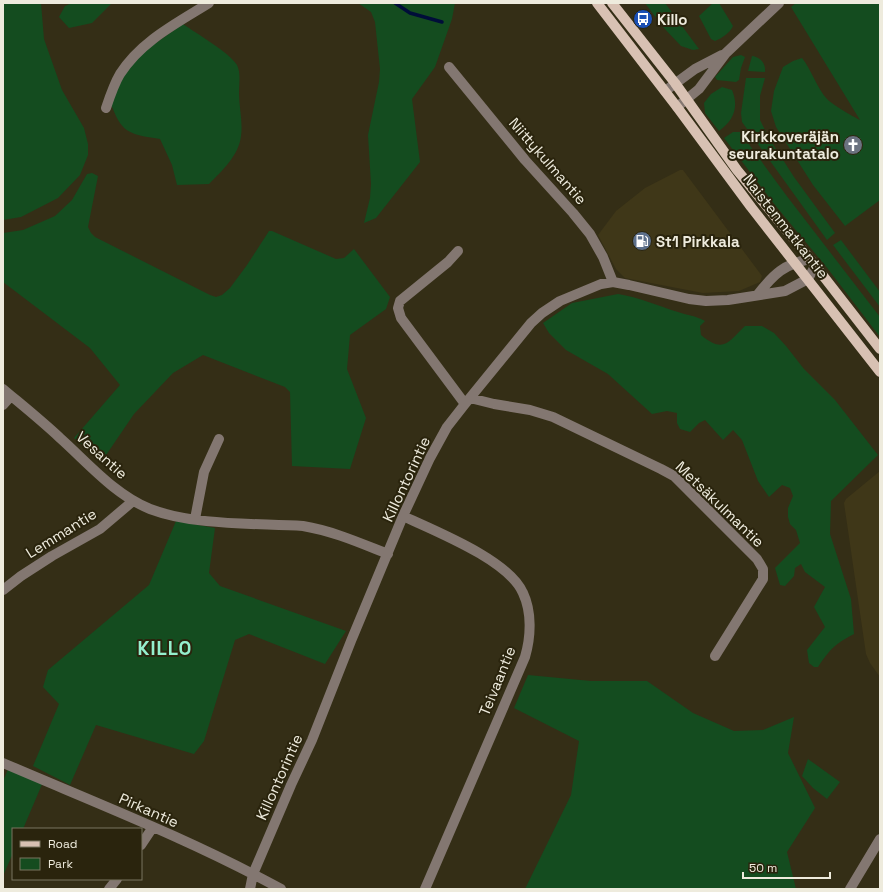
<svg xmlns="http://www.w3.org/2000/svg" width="883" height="892" font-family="'Space Grotesk',sans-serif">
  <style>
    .built { fill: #3f3718 }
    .green { fill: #144c1f }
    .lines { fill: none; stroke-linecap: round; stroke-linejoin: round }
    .stream { stroke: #000d39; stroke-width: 3.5 }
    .minor { stroke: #837771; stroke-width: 10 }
    .major { stroke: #d8c1b3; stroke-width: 10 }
    .labels { text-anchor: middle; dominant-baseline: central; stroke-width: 4; stroke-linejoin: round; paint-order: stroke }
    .poi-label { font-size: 15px; font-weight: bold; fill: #eeebdd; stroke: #2a240d; text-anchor: start }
    .street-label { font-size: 15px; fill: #eeebdd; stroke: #2a240d }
    .district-label { font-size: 19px; font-weight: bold; letter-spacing: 1px; fill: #94efcd; stroke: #2a240d }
  </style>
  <rect width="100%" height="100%" fill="#342e16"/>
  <path class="built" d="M 680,170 L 683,170 L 762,276 L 760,282 L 739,291 L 703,293 L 625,278 L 616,269 L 598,235 L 616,211 L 645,188 Z
    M 880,471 L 880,677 L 870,663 L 866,654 L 844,503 L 846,499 Z"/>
  <path class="green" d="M 3,3 L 41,3 L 44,39 L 62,90 L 84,128 L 88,144 L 88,155 L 80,175 L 58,198 L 21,217 L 3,220 Z
    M 72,3 L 112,3 L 92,23 L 69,28 L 59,17 L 65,6 Z
    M 358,3 L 455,3 L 452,19 L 435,67 L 412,99 L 420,162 L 376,218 L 364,223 L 370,198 L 371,184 L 368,135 L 379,82 L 380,69 L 375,22 L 371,12 Z
    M 645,3 L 665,3 L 699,49 L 693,50 L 681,46 L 662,26 Z
    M 713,3 L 719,3 L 733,26 C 730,33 722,38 715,41 L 711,39 L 699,16 Z
    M 796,3 L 880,3 L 880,200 L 845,226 L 813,185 L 776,127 L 771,111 L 774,91 L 783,67 L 793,61 L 802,58 C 811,69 818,90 827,99 C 833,105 852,116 860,120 L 791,7 Z
    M 183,24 C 197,34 229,52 237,65 C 241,73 239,84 239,93 C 239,107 243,122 241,136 C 239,155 222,171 209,184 L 177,185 L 172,165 L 160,139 C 128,134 121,133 110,101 L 121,78 L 143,52 Z
    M 741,55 L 745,57 L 741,68 L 739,80 L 736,82 L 717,80 L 715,77 L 733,57 Z
    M 752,56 C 760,57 766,63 765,72 L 748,71 Z
    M 746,78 L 765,78 L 760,96 L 760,120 L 769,138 L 794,177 L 835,233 L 827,240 L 742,122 L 741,113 Z
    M 722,87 L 732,90 C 739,107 734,120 719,131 L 705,113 L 704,103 L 711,94 Z
    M 733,132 L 740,132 L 786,195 L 880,317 L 880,337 L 828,269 L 775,205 L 724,138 Z
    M 92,173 L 98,176 L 88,227 L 91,233 L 95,237 L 210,295 L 216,297 L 222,295 L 230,288 L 247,265 L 269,231 L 272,231 L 336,259 L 344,258 L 354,249 L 390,297 L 386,309 L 350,335 L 347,369 L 366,418 L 350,469 L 292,466 L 290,392 L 285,387 L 203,355 L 173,373 L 134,414 L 102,461 L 74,438 L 120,385 L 90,348 L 3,282 L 3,233 L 23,230 L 55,216 L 72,200 L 87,174 Z
    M 841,240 L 880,292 L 880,307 L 833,245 Z
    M 618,294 C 639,297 658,306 678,312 C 689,316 694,315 705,321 L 700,326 L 701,335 C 724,354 728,342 745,326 L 762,326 L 774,333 L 786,346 L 804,369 L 835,400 L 878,455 L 831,501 L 830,534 L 851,599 L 854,634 C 835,644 830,649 818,667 L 814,667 L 809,663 L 807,650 L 825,627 L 814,607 L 825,587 L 805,572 L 801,564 L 795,568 L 794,576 L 785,586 L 780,585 L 775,568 L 800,543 L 796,530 L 790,524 L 788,517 L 788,508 L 793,496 L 790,488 L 782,485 L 769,497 L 758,481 L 742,440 L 733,430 L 723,440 L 705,420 L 699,423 L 690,432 L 680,429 L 677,423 L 677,413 L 667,411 L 652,414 L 608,374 L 566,350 L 549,333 L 543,323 L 572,303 Z
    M 176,521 L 215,528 L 209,573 L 220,586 L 346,631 L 325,664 L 249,634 L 235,640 L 204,741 L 194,754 L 96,725 L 70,785 L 33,766 L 59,704 L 43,687 L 48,670 L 149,585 Z
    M 528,675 L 591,681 L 647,681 L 693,713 L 734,731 L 763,730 L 794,717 L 788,753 L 815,808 L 787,852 L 796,889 L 525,889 L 571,795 L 579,741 L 514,708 Z
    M 808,759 L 840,782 L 827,799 L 813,788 L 802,776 Z
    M 9,767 L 43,782 L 23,829 L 13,829 L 13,853 L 3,876 L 3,781 Z"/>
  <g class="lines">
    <path class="stream" d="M 395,3 L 410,13 L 442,22"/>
    <path class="minor" d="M 449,67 L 525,160 L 573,213 L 590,234 L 603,257 L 613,282
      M 665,91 L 695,69 L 722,55
      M 677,107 L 699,89 L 726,53 L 779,3
      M 106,108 C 110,96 114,84 120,74 C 141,41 177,23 209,3
      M 458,251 L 448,262 L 400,301 L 398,308 L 401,318 L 465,404
      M 758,294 C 774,274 784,264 810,259
      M 3,389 C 22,405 42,421 60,438 C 88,463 115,495 150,509 C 195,526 256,523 303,526 C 333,531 360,543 388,554
      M 470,398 L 494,404 L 530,410 L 553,417 L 661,469 L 674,476 L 757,559 L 763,569 L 763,579 L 715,656
      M 3,405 L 11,396
      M 403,516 C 435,531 509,560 523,593 C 532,612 531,637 525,657 L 425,889
      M 195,519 L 204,472 L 219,439
      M 3,590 L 21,576 L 52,556 L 100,529 L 133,501
      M 3,763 C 96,803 192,840 281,889
      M 141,845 L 153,827
      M 109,889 L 117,879
      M 250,889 L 253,874 L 291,785 L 312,740 L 351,641 L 403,516 L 430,458 L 447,427 L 465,404 L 531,323 L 542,313 L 560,301 L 601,284 L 613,282 L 629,285 L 689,299 L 706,301 L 728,300 L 785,291 L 808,279 L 815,266
      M 850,889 L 880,839"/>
    <path class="major" d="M 597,3 L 677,107 L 751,207 L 880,372
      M 612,3 L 675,83 L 737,170 L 810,259 L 880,349"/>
  </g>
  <defs>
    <g id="bus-disc" transform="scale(1)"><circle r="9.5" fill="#1a4fb4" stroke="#2a240d"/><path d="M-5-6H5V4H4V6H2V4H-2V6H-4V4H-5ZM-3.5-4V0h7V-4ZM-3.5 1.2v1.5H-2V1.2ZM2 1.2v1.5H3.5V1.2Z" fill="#fff"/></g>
    <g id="church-disc" transform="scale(1)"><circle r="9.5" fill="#6b7280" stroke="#2a240d"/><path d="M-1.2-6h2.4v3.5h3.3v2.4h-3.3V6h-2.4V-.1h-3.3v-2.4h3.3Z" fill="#fff"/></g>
    <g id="fuel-disc" transform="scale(1)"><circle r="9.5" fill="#5c6f8a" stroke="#2a240d"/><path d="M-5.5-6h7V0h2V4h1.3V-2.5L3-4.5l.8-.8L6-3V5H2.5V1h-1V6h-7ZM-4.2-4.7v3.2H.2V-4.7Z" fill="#fff"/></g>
  </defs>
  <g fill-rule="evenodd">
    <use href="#bus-disc" x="643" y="19"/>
    <use href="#church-disc" x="853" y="145"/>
    <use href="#fuel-disc" x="642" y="241"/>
  </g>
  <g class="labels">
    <g class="poi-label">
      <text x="657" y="19">Killo</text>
      <text x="839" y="136" text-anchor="end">Kirkkoveräjän<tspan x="839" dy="17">seurakuntatalo</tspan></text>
      <text x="656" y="241">St1 Pirkkala</text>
    </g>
    <g class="street-label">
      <text transform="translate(548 161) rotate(49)">Niittykulmantie</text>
      <text transform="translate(786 226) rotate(52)">Naistenmatkantie</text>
      <text transform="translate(102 455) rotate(42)">Vesantie</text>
      <text transform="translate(406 479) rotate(-65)">Killontorintie</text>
      <text transform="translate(720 504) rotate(44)">Metsäkulmantie</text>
      <text transform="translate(61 533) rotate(-32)">Lemmantie</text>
      <text transform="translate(497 681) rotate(-68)">Teivaantie</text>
      <text transform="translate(279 777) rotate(-66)">Killontorintie</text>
      <text transform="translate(149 810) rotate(24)">Pirkantie</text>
    </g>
    <g class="district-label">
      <text x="165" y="648">KILLO</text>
    </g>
  </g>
  <rect width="883" height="892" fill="none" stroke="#eeebdd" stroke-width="8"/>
  <rect x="12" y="828" width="130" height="52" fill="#2a240d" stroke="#787460"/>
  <rect x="20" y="841" width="20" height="6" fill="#d8c1b3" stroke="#787460"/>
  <text x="48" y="848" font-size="12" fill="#eeebdd">Road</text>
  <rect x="20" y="858" width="20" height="12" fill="#144c1f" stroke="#787460"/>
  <text x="48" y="868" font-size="12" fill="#eeebdd">Park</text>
  <path d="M743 872v6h87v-6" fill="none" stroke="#eeebdd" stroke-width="2"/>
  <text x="749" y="872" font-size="12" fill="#eeebdd" stroke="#2a240d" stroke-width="3" paint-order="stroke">50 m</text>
</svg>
